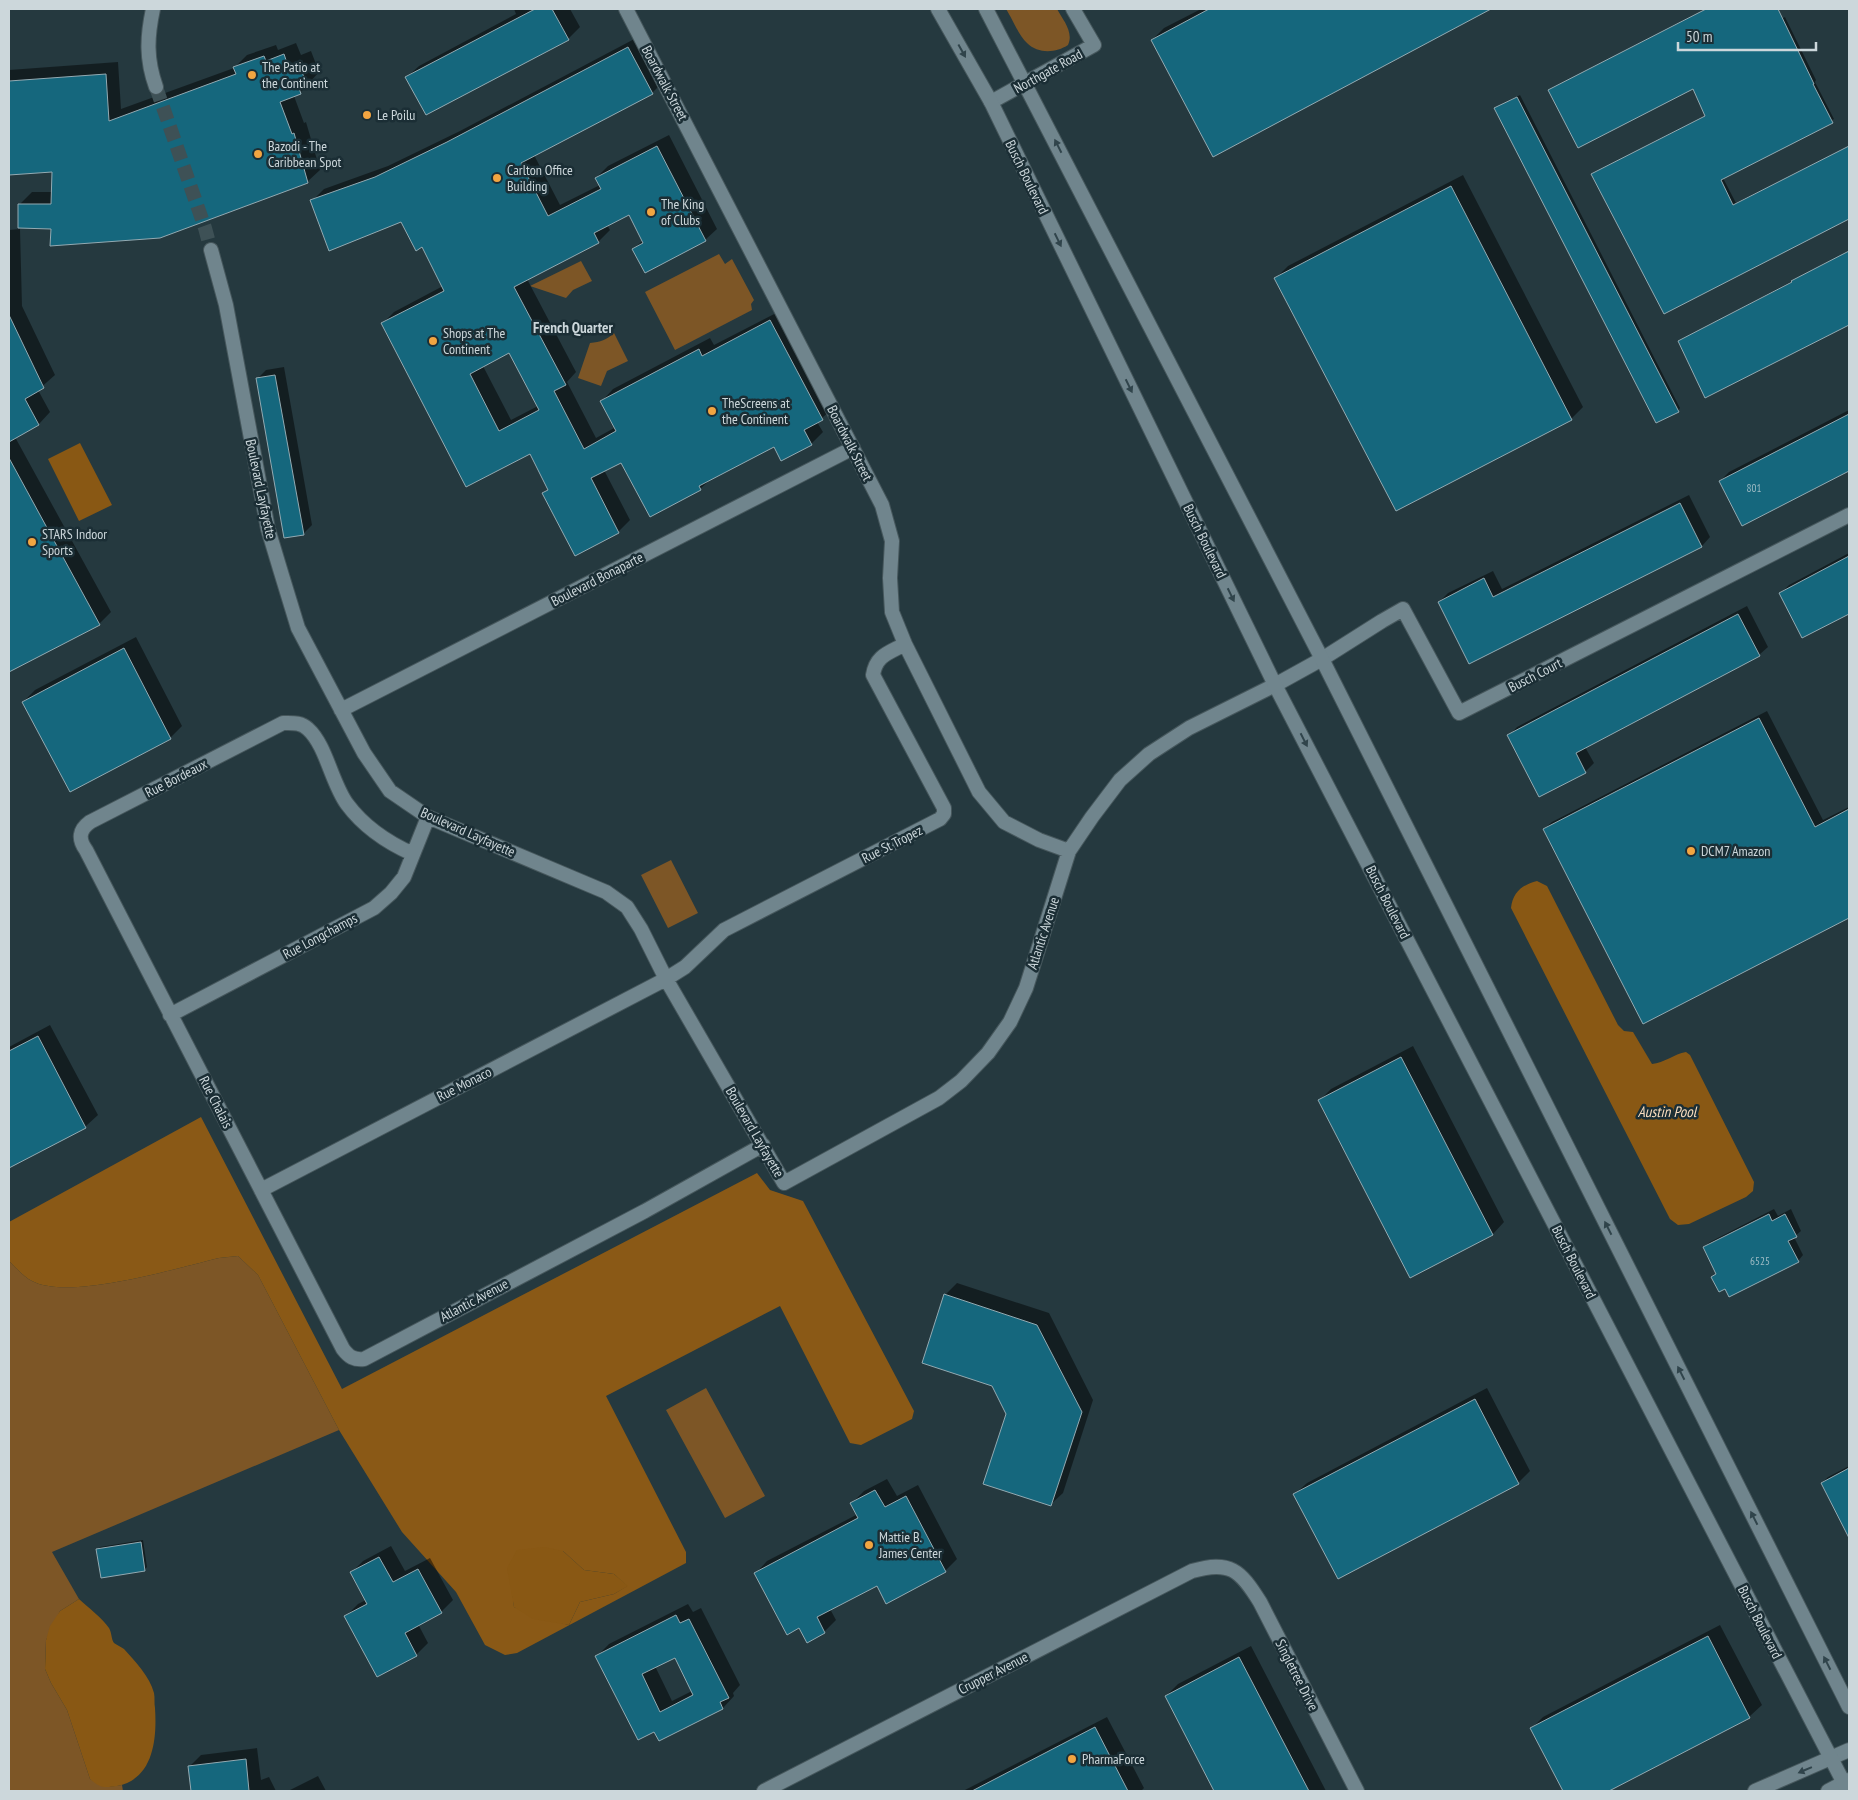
<svg xmlns="http://www.w3.org/2000/svg" width="1858" height="1800" font-family="'PT Sans Narrow',sans-serif">
  <style>
    .green { fill: #7d5626 }
    .forest { fill: #8a5916; fill-rule: evenodd }
    .water { fill: #895814 }
    .shadow { fill: #0007; fill-rule: evenodd }
    .building { fill: #15677d; stroke: #93aab2; fill-rule: evenodd }
    .lines { fill: none; stroke-linecap: round; stroke-linejoin: round }
    .minor-tunnel { stroke: #3e5156; stroke-width: 14; stroke-dasharray: 14 7; stroke-linecap: butt }
    .minor-casing { stroke: #46575c; stroke-width: 16 }
    .secondary-casing { stroke: #46575c; stroke-width: 16 }
    .minor { stroke: #70858d; stroke-width: 14 }
    .secondary { stroke: #70858d; stroke-width: 14 }
    .oneway { fill: #30444b }
    .poi-dot { fill: #f2a541; stroke: #1b2e35; stroke-width: 2 }
    .labels { text-anchor: middle; dominant-baseline: central; stroke-width: 5; stroke-linejoin: round; paint-order: stroke }
    .number-label { font-size: 11px; fill: #9ebbc4 }
    .poi-label { font-size: 14px; fill: #ccd7db; stroke: #1b2e35; text-anchor: start }
    .street-label { font-size: 14px; fill: #ccd7db; stroke: #1b2e35 }
    .neighbourhood-label { font-size: 15px; font-weight: bold; fill: #ccd7db; stroke: #1b2e35 }
    .water-label { font-size: 15px; font-style: italic; fill: #fbdebf; stroke: #1b2e35 }
  </style>
  <rect width="100%" height="100%" fill="#25393f"/>
  <path class="green" d="M 1006,9 L 1057,9 C 1063,20 1074,32 1068,45 C 1056,53 1038,54 1027,43 C 1019,36 1012,18 1006,9 Z
    M 719,254 L 725,264 L 732,259 L 754,300 L 751,304 L 752,310 L 675,350 L 645,292 Z
    M 581,261 L 592,281 L 573,290 L 566,298 L 530,286 Z
    M 614,333 L 628,361 L 607,371 L 601,386 L 578,378 L 590,343 C 601,342 606,340 614,333 Z
    M 671,860 L 698,913 L 668,928 L 641,875 Z
    M 238,1256 L 258,1275 L 339,1430 L 52,1552 L 79,1599 L 60,1611 L 46,1640 L 45,1669 L 51,1683 L 67,1710 L 90,1779 L 108,1787 L 122,1785 L 123,1791 L 9,1791 L 9,1261 C 16,1268 24,1277 32,1281 C 69,1301 177,1268 219,1258 Z
    M 706,1388 L 765,1496 L 725,1518 L 666,1410 Z"/>
  <path class="forest" d="M 201,1117 L 342,1389 L 757,1173 L 770,1190 L 803,1201 L 914,1411 L 912,1419 L 861,1445 L 850,1443 L 780,1306 L 606,1396 L 686,1552 L 686,1563 L 517,1653 L 505,1655 L 485,1645 L 456,1592 L 402,1532 L 339,1430 L 258,1275 L 238,1256 L 219,1258 C 177,1268 69,1301 32,1281 C 24,1277 16,1268 9,1261 L 9,1222 ZM 563,1551 L 584,1570 L 614,1574 L 627,1586 L 614,1594 L 580,1602 L 569,1625 L 553,1621 L 514,1607 L 512,1589 Z"/>
  <path class="water" d="M 80,443 L 112,505 L 79,521 L 48,459 Z
    M 1537,881 L 1547,886 L 1618,1025 L 1624,1031 L 1633,1032 L 1652,1064 C 1664,1063 1674,1054 1686,1052 L 1690,1055 L 1754,1182 L 1753,1191 L 1746,1197 L 1689,1224 L 1678,1225 L 1670,1219 L 1511,908 C 1513,892 1522,885 1537,881 Z
    M 544,1547 L 563,1551 L 584,1570 L 614,1574 L 628,1586 L 614,1594 L 580,1602 L 569,1625 L 533,1619 L 514,1607 L 507,1568 L 517,1550 Z
    M 79,1599 C 89,1608 102,1618 109,1628 C 112,1633 111,1639 114,1643 C 117,1645 121,1647 124,1649 C 135,1661 150,1677 154,1693 C 155,1698 154,1703 155,1708 C 157,1738 154,1779 117,1786 C 104,1788 100,1788 90,1779 L 67,1710 L 51,1683 L 45,1669 L 46,1640 L 50,1626 L 60,1611 Z"/>
  <path class="shadow" d="M 514,9 L 570,9 L 580,27 L 568,39 L 407,77 L 419,66 L 516,14 Z
    M 1201,9 L 1489,9 L 1213,155 L 1152,40 L 1164,28 Z
    M 1705,9 L 1776,9 L 1781,19 L 1785,17 L 1816,80 L 1815,82 L 1834,119 L 1723,178 L 1736,203 L 1849,146 L 1849,217 L 1665,312 L 1595,172 L 1706,115 L 1694,87 L 1549,90 Z
    M 640,36 L 664,81 L 652,93 L 534,155 L 560,205 L 600,185 L 596,178 L 608,166 L 669,135 L 717,229 L 705,240 L 634,249 L 643,240 L 629,213 L 607,225 L 610,230 L 598,242 L 527,279 L 576,372 L 567,382 L 596,438 L 616,427 L 602,401 L 613,389 L 710,338 L 714,345 L 782,310 L 834,408 L 817,422 L 823,432 L 811,444 L 774,445 L 711,479 L 700,489 L 650,515 L 622,461 L 604,470 L 630,520 L 618,532 L 544,493 L 549,488 L 531,452 L 467,486 L 382,324 L 394,312 L 443,286 L 422,245 L 402,221 L 312,201 L 324,189 L 388,166 L 460,131 ZM 510,352 L 538,406 L 511,420 L 483,366 ZM 802,424 L 811,442 L 809,442 L 800,425 Z
    M 296,43 L 301,55 L 311,51 L 319,72 L 300,93 L 294,96 L 304,123 L 306,122 L 320,170 L 307,182 L 52,227 L 20,204 L 32,192 L 53,192 L 53,171 L 9,173 L 9,70 L 118,62 L 121,109 L 234,68 L 247,55 L 276,45 L 278,50 Z
    M 1520,95 L 1680,408 L 1678,411 L 1496,108 Z
    M 1463,175 L 1583,407 L 1571,419 L 1276,278 L 1288,266 Z
    M 20,229 L 22,306 L 55,375 L 38,390 L 50,412 L 39,424 L 15,437 L 111,612 L 99,624 L 9,671 L 9,230 Z
    M 1849,251 L 1849,324 L 1706,397 L 1679,341 Z
    M 284,367 L 312,525 L 303,534 L 257,379 L 266,370 Z
    M 1849,410 L 1849,470 L 1742,525 L 1720,481 L 1729,472 Z
    M 1689,495 L 1710,537 L 1702,546 L 1470,662 L 1439,602 L 1448,593 L 1493,571 L 1502,589 Z
    M 1849,553 L 1849,612 L 1803,637 L 1780,594 L 1789,585 Z
    M 1747,606 L 1768,647 L 1759,655 L 1585,747 L 1594,763 L 1585,772 L 1509,736 L 1517,727 Z
    M 136,637 L 182,726 L 170,738 L 23,702 L 35,690 Z
    M 1767,711 L 1823,820 L 1849,807 L 1849,917 L 1644,1023 L 1544,829 L 1552,822 Z
    M 50,1025 L 98,1115 L 86,1126 L 9,1167 L 9,1047 Z
    M 1413,1046 L 1504,1222 L 1493,1234 L 1411,1276 L 1319,1101 L 1331,1089 Z
    M 1774,1209 L 1778,1216 L 1791,1209 L 1801,1231 L 1794,1237 L 1803,1255 L 1798,1261 L 1725,1287 L 1713,1277 L 1717,1273 L 1704,1247 L 1710,1242 Z
    M 957,1283 L 1049,1313 L 1093,1400 L 1063,1493 L 1051,1504 L 1007,1414 L 945,1295 Z
    M 1487,1388 L 1530,1471 L 1518,1483 L 1295,1494 L 1307,1483 Z
    M 1849,1466 L 1849,1535 L 1822,1483 L 1828,1477 Z
    M 887,1479 L 897,1496 L 918,1485 L 957,1559 L 945,1571 L 877,1584 L 830,1609 L 836,1620 L 824,1632 L 800,1627 L 756,1573 L 767,1561 L 858,1514 L 852,1503 L 864,1491 Z
    M 143,1540 L 147,1567 L 145,1569 L 98,1550 L 100,1547 Z
    M 391,1546 L 405,1571 L 430,1558 L 453,1600 L 441,1612 L 418,1624 L 428,1643 L 416,1655 L 346,1616 L 358,1604 L 366,1600 L 351,1573 L 363,1561 Z
    M 688,1604 L 693,1612 L 701,1608 L 740,1685 L 733,1693 L 734,1696 L 723,1708 L 659,1740 L 655,1731 L 597,1656 L 609,1644 ZM 676,1656 L 692,1691 L 672,1701 L 655,1666 Z
    M 1720,1625 L 1762,1705 L 1750,1716 L 1606,1791 L 1564,1791 L 1532,1728 L 1543,1717 Z
    M 1251,1646 L 1326,1791 L 1216,1791 L 1166,1696 L 1178,1684 Z
    M 1107,1717 L 1144,1788 L 1141,1791 L 963,1791 Z
    M 257,1748 L 261,1780 L 269,1777 L 276,1791 L 192,1791 L 189,1767 L 201,1755 Z
    M 318,1776 L 326,1791 L 288,1791 Z"/>
  <path class="building" d="M 535,9 L 552,9 L 569,40 L 426,115 L 405,77 Z
    M 1209,9 L 1491,9 L 1213,157 L 1151,40 Z
    M 1706,9 L 1778,9 L 1814,84 L 1813,84 L 1833,123 L 1721,180 L 1733,205 L 1849,146 L 1849,219 L 1664,314 L 1591,174 L 1705,116 L 1693,89 L 1578,148 L 1548,90 Z
    M 628,47 L 653,94 L 521,163 L 548,216 L 601,189 L 595,178 L 657,146 L 706,241 L 645,273 L 632,249 L 643,243 L 629,215 L 594,233 L 599,243 L 514,287 L 566,385 L 554,391 L 584,449 L 616,431 L 600,401 L 699,349 L 702,356 L 770,320 L 823,420 L 804,430 L 812,445 L 781,461 L 774,447 L 699,486 L 701,490 L 650,517 L 621,463 L 591,478 L 619,533 L 575,556 L 542,493 L 548,490 L 530,454 L 466,487 L 381,323 L 444,291 L 422,247 L 416,251 L 401,222 L 329,251 L 310,200 L 375,177 L 447,142 ZM 509,353 L 539,410 L 499,431 L 470,374 Z
    M 284,54 L 288,66 L 299,63 L 307,86 L 299,88 L 301,94 L 280,102 L 292,134 L 294,133 L 308,183 L 160,238 L 50,246 L 51,229 L 18,228 L 18,204 L 51,204 L 52,172 L 9,175 L 9,81 L 106,74 L 109,121 L 236,74 L 233,67 L 264,56 L 266,61 Z
    M 1517,97 L 1679,412 L 1656,423 L 1494,108 Z
    M 1451,186 L 1572,420 L 1396,511 L 1274,278 Z
    M 1849,251 L 1849,325 L 1705,398 L 1678,341 L 1792,282 L 1791,281 Z
    M 9,315 L 44,388 L 25,399 L 39,425 L 9,442 Z
    M 275,375 L 304,535 L 284,538 L 256,378 Z
    M 1849,414 L 1849,471 L 1742,526 L 1719,481 Z
    M 9,458 L 100,625 L 9,672 Z
    M 1680,503 L 1702,547 L 1469,664 L 1438,602 L 1484,578 L 1493,597 Z
    M 1849,556 L 1849,614 L 1802,638 L 1779,593 Z
    M 1738,614 L 1760,656 L 1576,753 L 1586,773 L 1539,797 L 1507,735 Z
    M 124,648 L 171,739 L 70,792 L 22,702 Z
    M 1759,718 L 1815,827 L 1849,809 L 1849,918 L 1643,1024 L 1543,829 Z
    M 38,1036 L 86,1128 L 9,1168 L 9,1051 Z
    M 1401,1057 L 1493,1235 L 1410,1278 L 1318,1100 Z
    M 1769,1214 L 1772,1221 L 1785,1214 L 1797,1237 L 1788,1241 L 1799,1262 L 1729,1297 L 1725,1289 L 1719,1292 L 1711,1277 L 1716,1274 L 1703,1247 Z
    M 944,1294 L 1037,1325 L 1082,1412 L 1051,1506 L 983,1484 L 1006,1414 L 992,1386 L 922,1363 Z
    M 1475,1399 L 1519,1484 L 1338,1579 L 1293,1494 Z
    M 1849,1468 L 1849,1538 L 1821,1483 Z
    M 875,1490 L 885,1507 L 906,1496 L 946,1572 L 886,1604 L 877,1586 L 817,1617 L 825,1633 L 807,1643 L 799,1628 L 787,1635 L 754,1573 L 858,1518 L 850,1503 Z
    M 141,1542 L 145,1571 L 101,1578 L 96,1549 Z
    M 379,1557 L 393,1582 L 418,1569 L 442,1613 L 405,1633 L 417,1656 L 377,1677 L 344,1616 L 367,1604 L 350,1572 Z
    M 676,1615 L 680,1623 L 689,1619 L 729,1698 L 720,1702 L 723,1709 L 659,1741 L 654,1732 L 638,1740 L 595,1656 ZM 675,1658 L 693,1695 L 660,1712 L 642,1674 Z
    M 1708,1636 L 1750,1718 L 1609,1791 L 1563,1791 L 1530,1728 Z
    M 1239,1657 L 1309,1791 L 1214,1791 L 1165,1696 Z
    M 1095,1727 L 1128,1791 L 972,1791 Z
    M 246,1759 L 249,1791 L 191,1791 L 188,1766 Z"/>
  <g class="lines">
    <path class="minor-tunnel" d="M 156,87 L 205,228 L 211,250"/>
    <g class="minor-casing">
      <path id="minor" d="M 153,9 C 147,37 146,59 156,87
        M 626,9 L 882,505 L 892,541 L 890,578 L 892,612 L 905,644 L 979,792 L 1004,822 L 1039,840 L 1069,851
        M 991,102 L 1094,45 L 1073,9
        M 211,250 L 226,305 L 268,529 L 280,569 L 298,628 L 364,753 L 390,791 L 428,817 L 606,892 L 627,907 L 641,929 L 666,979 L 784,1183 L 939,1098 L 961,1081 L 988,1053 L 1010,1022 L 1026,988 L 1069,851 L 1092,817 L 1120,780 L 1149,754 L 1189,728 L 1275,685 L 1322,659 L 1382,621 L 1403,609 L 1459,713 L 1849,515
        M 341,710 L 853,448
        M 413,854 C 386,842 364,827 347,804 C 332,784 326,745 308,729 C 301,722 292,723 283,723 L 90,822 C 79,830 78,839 86,850 L 343,1349 C 349,1357 354,1360 364,1359 L 645,1211 L 763,1145
        M 170,1015 L 374,908 L 391,893 L 404,877 L 428,817
        M 261,1190 L 666,979 L 685,967 L 724,930 L 940,819 L 944,814 L 944,808 L 873,675 C 876,655 889,653 905,644
        M 764,1791 L 1192,1571 C 1230,1560 1240,1570 1260,1602 L 1357,1791
        M 1755,1791 L 1849,1750
        M 1828,1791 L 1849,1780"/>
    </g>
    <g class="secondary-casing">
      <path id="secondary" d="M 938,9 L 991,102 L 1275,685 L 1848,1791
        M 986,9 L 1322,659 L 1849,1707"/>
    </g>
    <use href="#minor" class="minor"/>
    <use href="#secondary" class="secondary"/>
  </g>
  <defs><path id="oneway-solid" d="M-6-.8H1V-3.2L6.5 0L1 3.2V.8H-6Z" transform="scale(1.25)"/></defs>
  <g class="oneway">
    <use href="#oneway-solid" transform="translate(962 51) rotate(61)"/>
    <use href="#oneway-solid" transform="translate(1058 146) rotate(-117)"/>
    <use href="#oneway-solid" transform="translate(1058 240) rotate(64)"/>
    <use href="#oneway-solid" transform="translate(1129 386) rotate(64)"/>
    <use href="#oneway-solid" transform="translate(1231 595) rotate(64)"/>
    <use href="#oneway-solid" transform="translate(1304 740) rotate(63)"/>
    <use href="#oneway-solid" transform="translate(1608 1228) rotate(-117)"/>
    <use href="#oneway-solid" transform="translate(1681 1373) rotate(-117)"/>
    <use href="#oneway-solid" transform="translate(1754 1518) rotate(-117)"/>
    <use href="#oneway-solid" transform="translate(1827 1663) rotate(-117)"/>
    <use href="#oneway-solid" transform="translate(1805 1770) rotate(157)"/>
  </g>
  <g class="poi-dot">
    <circle cx="252" cy="75" r="5"/>
    <circle cx="367" cy="115" r="5"/>
    <circle cx="258" cy="154" r="5"/>
    <circle cx="497" cy="178" r="5"/>
    <circle cx="651" cy="212" r="5"/>
    <circle cx="433" cy="341" r="5"/>
    <circle cx="712" cy="411" r="5"/>
    <circle cx="32" cy="542" r="5"/>
    <circle cx="1691" cy="851" r="5"/>
    <circle cx="869" cy="1545" r="5"/>
    <circle cx="1072" cy="1759" r="5"/>
  </g>
  <g class="labels">
    <g class="number-label">
      <text x="1754" y="488">801</text>
      <text x="1760" y="1261">6525</text>
    </g>
    <g class="poi-label">
      <text x="262" y="67">The Patio at<tspan x="262" dy="16">the Continent</tspan></text>
      <text x="377" y="115">Le Poilu</text>
      <text x="268" y="146">Bazodi - The<tspan x="268" dy="16">Caribbean Spot</tspan></text>
      <text x="507" y="170">Carlton Office<tspan x="507" dy="16">Building</tspan></text>
      <text x="661" y="204">The King<tspan x="661" dy="16">of Clubs</tspan></text>
      <text x="443" y="333">Shops at The<tspan x="443" dy="16">Continent</tspan></text>
      <text x="722" y="403">TheScreens at<tspan x="722" dy="16">the Continent</tspan></text>
      <text x="42" y="534">STARS Indoor<tspan x="42" dy="16">Sports</tspan></text>
      <text x="1701" y="851">DCM7 Amazon</text>
      <text x="879" y="1537">Mattie B.<tspan x="879" dy="16">James Center</tspan></text>
      <text x="1082" y="1759">PharmaForce</text>
    </g>
    <g class="street-label">
      <text transform="translate(1048 71) rotate(-29)">Northgate Road</text>
      <text transform="translate(665 83) rotate(62)">Boardwalk Street</text>
      <text transform="translate(1027 177) rotate(64)">Busch Boulevard</text>
      <text transform="translate(850 443) rotate(63)">Boardwalk Street</text>
      <text transform="translate(261 489) rotate(78)">Boulevard Layfayette</text>
      <text transform="translate(1205 541) rotate(64)">Busch Boulevard</text>
      <text transform="translate(597 579) rotate(-27)">Boulevard Bonaparte</text>
      <text transform="translate(1535 675) rotate(-27)">Busch Court</text>
      <text transform="translate(176 778) rotate(-27)">Rue Bordeaux</text>
      <text transform="translate(468 832) rotate(24)">Boulevard Layfayette</text>
      <text transform="translate(892 844) rotate(-27)">Rue St Tropez</text>
      <text transform="translate(1388 902) rotate(63)">Busch Boulevard</text>
      <text transform="translate(1043 933) rotate(-72)">Atlantic Avenue</text>
      <text transform="translate(320 936) rotate(-28)">Rue Longchamps</text>
      <text transform="translate(464 1084) rotate(-27)">Rue Monaco</text>
      <text transform="translate(216 1102) rotate(63)">Rue Chalais</text>
      <text transform="translate(755 1132) rotate(60)">Boulevard Layfayette</text>
      <text transform="translate(1574 1262) rotate(63)">Busch Boulevard</text>
      <text transform="translate(474 1300) rotate(-28)">Atlantic Avenue</text>
      <text transform="translate(1760 1622) rotate(63)">Busch Boulevard</text>
      <text transform="translate(993 1673) rotate(-27)">Crupper Avenue</text>
      <text transform="translate(1297 1675) rotate(63)">Singletree Drive</text>
    </g>
    <g class="neighbourhood-label">
      <text x="573" y="327">French Quarter</text>
    </g>
    <g class="water-label">
      <text x="1667" y="1111">Austin Pool</text>
    </g>
  </g>
  <rect width="1858" height="1800" fill="none" stroke="#ccd7db" stroke-width="20"/>
  <path d="M1678 42v8h138v-8" fill="none" stroke="#ccd7db" stroke-width="2.5"/>
  <text x="1686" y="42" font-size="15" fill="#ccd7db" stroke="#1b2e35" stroke-width="4" paint-order="stroke">50 m</text>
</svg>
